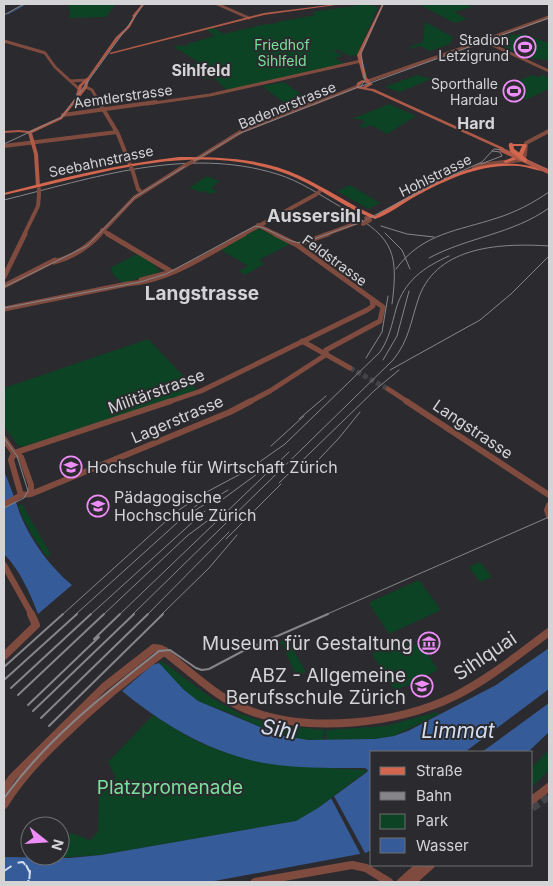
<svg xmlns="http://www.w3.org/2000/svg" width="553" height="886" font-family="Inter,sans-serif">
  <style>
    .green { fill: #0c4324 }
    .water { fill: #355b99 }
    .pier { fill: #2b2a2e }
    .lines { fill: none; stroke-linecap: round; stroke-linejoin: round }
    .stream { stroke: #355b99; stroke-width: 1 }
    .ferry { stroke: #d3def0; stroke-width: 2; stroke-dasharray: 9 7; stroke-linecap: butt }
    .tertiary-tunnel-far1 { stroke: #444347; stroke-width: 5; stroke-dasharray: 5 2.5; stroke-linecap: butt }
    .tertiary-tunnel { stroke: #444347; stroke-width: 8; stroke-dasharray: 8 4; stroke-linecap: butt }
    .tertiary-far4 { stroke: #804b3f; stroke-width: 3 }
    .tertiary-far3 { stroke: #804b3f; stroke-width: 4 }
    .tertiary-far2 { stroke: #804b3f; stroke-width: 5 }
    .tertiary-far1 { stroke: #804b3f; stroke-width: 6 }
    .tertiary { stroke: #804b3f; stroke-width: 8 }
    .secondary { fill: #af5a48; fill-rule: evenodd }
    .primary { fill: #d3664e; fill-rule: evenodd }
    .tram-far1 { stroke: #868589; stroke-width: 1 }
    .tram { stroke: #868589; stroke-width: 2 }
    .rail-far1 { stroke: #868589; stroke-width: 1 }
    .rail { stroke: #868589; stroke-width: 2 }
    .tertiary-bridge { stroke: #804b3f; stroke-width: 4 }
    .secondary-bridge { stroke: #af5a48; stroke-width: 4.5 }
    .primary-bridge { stroke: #d3664e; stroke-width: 4.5 }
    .labels { text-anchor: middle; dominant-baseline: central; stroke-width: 4; stroke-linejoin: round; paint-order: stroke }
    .far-poi-label { font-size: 14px; fill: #d4d3d6; stroke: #2b2a2e; text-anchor: end }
    .far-park-label { font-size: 14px; fill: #78e19b; stroke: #2b2a2e }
    .far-street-label { font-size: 14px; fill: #d4d3d6; stroke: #2b2a2e }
    .far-quarter-label { font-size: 16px; font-weight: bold; fill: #d4d3d6; stroke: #2b2a2e }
    .street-label { font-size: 16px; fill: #d4d3d6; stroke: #2b2a2e }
    .poi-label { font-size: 16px; fill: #d4d3d6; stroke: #2b2a2e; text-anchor: start }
    .far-district-label { font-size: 18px; font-weight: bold; fill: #d4d3d6; stroke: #2b2a2e }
    .quarter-label { font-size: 19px; font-weight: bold; fill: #d4d3d6; stroke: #2b2a2e }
    .near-poi-label { font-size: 19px; fill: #d4d3d6; stroke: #2b2a2e; text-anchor: end }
    .near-street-label { font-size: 19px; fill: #d4d3d6; stroke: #2b2a2e }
    .near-park-label { font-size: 19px; fill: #78e19b; stroke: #2b2a2e }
    .near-water-label { font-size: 21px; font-style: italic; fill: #d3def0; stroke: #2b2a2e }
  </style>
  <rect width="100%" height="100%" fill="#2b2a2e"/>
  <path class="green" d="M 68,4 L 115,5 L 106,17 L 68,18 L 70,14 Z
    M 367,4 L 378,7 L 357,55 L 350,56 L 338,50 L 333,50 L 343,56 L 335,58 L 346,65 L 228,91 L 213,77 L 205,79 L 200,73 L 185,75 L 181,70 L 198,62 L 174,47 L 183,45 L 187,47 L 187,44 L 215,36 L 205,29 L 212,27 L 224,34 L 261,25 L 278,23 L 277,22 L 315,15 L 312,12 Z
    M 418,4 L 464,4 L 472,7 L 454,12 L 467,19 L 455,23 Z
    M 425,22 L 453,37 L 450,44 L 430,51 L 420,46 L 408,49 L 411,46 L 423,42 Z
    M 524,34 L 549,43 L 549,60 L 527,58 L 498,44 L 498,40 L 509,35 Z
    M 417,75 L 431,79 L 400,92 L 385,87 Z
    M 532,75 L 538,77 L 543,75 L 549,78 L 549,89 L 525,100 L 518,96 L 528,91 L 511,84 Z
    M 284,82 L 307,99 L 286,104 L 262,86 Z
    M 389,104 L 416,116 L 387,134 L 371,125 L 363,128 L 359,125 L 366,123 L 360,119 L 352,119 Z
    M 207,176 L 219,181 L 212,188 L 217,191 C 214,195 211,192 207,194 L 207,191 L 201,192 L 189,188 Z
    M 350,185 L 380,203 L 368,209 L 337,191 Z
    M 258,228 L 290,244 L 259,260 L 264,264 L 245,275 L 239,271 L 248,266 L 221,250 Z
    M 137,254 L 151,262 L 160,272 L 123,283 L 115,277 L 110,268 Z
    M 148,339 L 196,389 L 194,391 L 66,435 L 22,447 L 18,446 L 4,426 L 4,388 Z
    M 20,504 L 23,506 L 51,555 L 46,556 C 35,540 24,523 18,505 Z
    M 480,562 L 492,577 L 480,582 L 469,567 Z
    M 419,580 L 441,610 L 389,634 L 370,605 L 370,602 Z
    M 406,637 L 412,646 L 420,642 L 438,670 L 395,691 L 372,654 Z
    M 287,639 L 306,672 L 301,674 L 299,672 L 295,673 L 282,644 L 277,646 L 276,643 Z
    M 162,661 L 210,697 L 240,714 L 272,724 L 323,730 L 323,740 C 281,741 259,725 222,710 C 214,707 204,705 197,700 C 182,690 169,676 159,663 Z
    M 437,712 L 439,714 L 394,736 L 375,739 L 326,740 L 326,730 L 386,726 Z
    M 153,715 C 172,727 192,740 213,748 C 262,767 314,767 366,770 L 367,771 L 318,808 L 296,821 L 101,855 L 38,859 L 38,856 L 60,856 L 60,831 L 65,839 L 71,833 L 90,840 L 98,832 L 99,797 L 116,778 L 108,762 Z
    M 549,750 L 549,770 L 532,787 L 532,767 Z"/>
  <path class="water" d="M 4,471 C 10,485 15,499 20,514 C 31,541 50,567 72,585 L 38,614 C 30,593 20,570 4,554 L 5,540 Z
    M 549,648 L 549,689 L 465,752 L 372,752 L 372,850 L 365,853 L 209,882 L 4,882 L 4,857 L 70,858 L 101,855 L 296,821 L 318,808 L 367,772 L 368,770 L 365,768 C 328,768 290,769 254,761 C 204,749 161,723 122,691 L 152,665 L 159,663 L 183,689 L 198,701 L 279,735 L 308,740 L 375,739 L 394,736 L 408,731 L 496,685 Z
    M 549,703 L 549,732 L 528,752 L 482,752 Z"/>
  <path class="pier" d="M 334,796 L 365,853 L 361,855 L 331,798 Z"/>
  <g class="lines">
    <path class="stream" d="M 8,14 L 26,4"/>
    <path class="ferry" d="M 26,865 L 30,873 L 28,882
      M 4,871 L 16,863 L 23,862 L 30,871 L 29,882"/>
    <path class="tertiary-tunnel-far1" d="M 350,368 L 388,389"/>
    <path class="tertiary-tunnel" d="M 532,808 L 549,796"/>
    <path class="tertiary-far4" d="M 217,4 L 249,18
      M 4,41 L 35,50
      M 488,43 L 549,71
      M 471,46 L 490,41
      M 32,49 L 45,53 L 55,67 L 79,89
      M 70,81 L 88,80
      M 368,81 L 471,45 L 477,39 L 493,37 L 549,17
      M 86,87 L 92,90 L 100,104
      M 147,104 L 210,95 L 361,61
      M 313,104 L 356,87"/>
    <path class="tertiary-far3" d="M 99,102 L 118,134 L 131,167
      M 63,115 L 156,102
      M 4,146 L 117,132
      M 192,162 L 242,131 L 316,102
      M 474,168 L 480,165 L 521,160 L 525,155 L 526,143 L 549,131
      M 133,172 L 138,189 L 141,192
      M 366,218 L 371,216
      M 258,225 L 277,235
      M 102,230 L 110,235
      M 24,235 L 38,206 L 39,195
      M 99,235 L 134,198 L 186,165
      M 242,235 L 315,195
      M 324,235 L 359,222"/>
    <path class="tertiary-far2" d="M 108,234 L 172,272
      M 275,234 L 297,245 L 383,307 L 380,321 L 326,350 L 324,353
      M 297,245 L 328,234
      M 54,262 C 73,257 87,248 100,234
      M 4,277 L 25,234
      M 141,280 L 172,272
      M 4,286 L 55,260
      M 4,309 L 127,284 C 170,281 207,254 244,234
      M 302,341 L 350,368
      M 388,389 L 408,402
      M 168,402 L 201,391 L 367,310 L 373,306 L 372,300
      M 249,402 L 270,391 L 327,354"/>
    <path class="tertiary-far1" d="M 406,401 L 549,495
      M 4,439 L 14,453 L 21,457 L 31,485 L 31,494
      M 14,453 L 171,401
      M 14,453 L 11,460 L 21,495
      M 4,505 L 21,495 L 31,494 L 230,412 L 251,401
      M 549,505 L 547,510 L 549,516
      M 4,565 L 32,615"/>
    <path class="tertiary" d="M 4,656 L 36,625 L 31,614
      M 4,790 L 12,778 L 104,687 L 154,648 L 161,649 C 189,670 215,697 248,710 C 308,734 398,724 455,696 C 489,679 519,654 549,632
      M 532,800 L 549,787
      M 4,805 C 19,780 38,760 59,740 C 92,708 127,678 165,651
      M 255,882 L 352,865 L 366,868 L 389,882
      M 401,882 L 420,865
      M 412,882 L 431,865"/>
    <path class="secondary" d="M 142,4 L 144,4 L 137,13 L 137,14 L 130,27 L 118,39 L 89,79 L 87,88 L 62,119 L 32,133 L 38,154 L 40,186 L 36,187 L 34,154 L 28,133 L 19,132 L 4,133 L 4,131 L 19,130 L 29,131 L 60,117 L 77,96 L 76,95 L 79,85 L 88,77 L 116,37 L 128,26 L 133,17 L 132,16 ZM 85,83 L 84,87 L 81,91 L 82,86 Z
      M 337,4 L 343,4 L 264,15 L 111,54 L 109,53 L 264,13 Z
      M 382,4 L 384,4 L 361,55 L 367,78 L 370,81 L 369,82 L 373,84 L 366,88 L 374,89 L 504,148 L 504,150 L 502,150 L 372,91 L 356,88 L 357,83 L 362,80 L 366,81 L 363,78 L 357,55 ZM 363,82 L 368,84 L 363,87 L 359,86 Z"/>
    <path class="primary" d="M 509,144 L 525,144 L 527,145 L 522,157 L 506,163 L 504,162 L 504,161 L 518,155 L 522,146 L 511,146 L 509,145 Z
      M 179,157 C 220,157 262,158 300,176 C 326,188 349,204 375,216 C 421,189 474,154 530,166 C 535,167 540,168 544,170 L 542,171 C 535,170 527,167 519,166 C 482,163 447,179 416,196 C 402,204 389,214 375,219 C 343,208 316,184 284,173 C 191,140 95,176 4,195 L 4,193 C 62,178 118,164 179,157 Z"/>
    <path class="tram-far1" d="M 359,87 L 549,18
      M 4,144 L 62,117 L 144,4
      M 481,164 L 502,156 L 500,152 L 492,151
      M 4,287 L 87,246 L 135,197 L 238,134 L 361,86 L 365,80 L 361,53 L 383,4
      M 4,308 L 140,282 L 166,274 L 255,226 C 272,228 285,243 303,243 L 364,221 L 439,181 L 482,162 L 494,149 L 504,150 L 549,170
      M 4,438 L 17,456 L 28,491 L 24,498 L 4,508
      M 325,615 L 549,517"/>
    <path class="tram" d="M 4,798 C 46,740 103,695 159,651 L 170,650 L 196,668 L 202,670 L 209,669 L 243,651 L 328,614"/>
    <path class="rail-far1" d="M 4,15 L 24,4
      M 4,200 C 93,178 186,146 277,174 C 300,181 320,195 341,207 C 389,236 400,246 392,304
      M 381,226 L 407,234 L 434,237
      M 385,233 L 402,250 L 410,269
      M 429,258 C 468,237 513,234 549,208
      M 396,269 C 422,233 458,231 497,218 C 516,212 533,203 549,192
      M 366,358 L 382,332 L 388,296
      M 383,360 L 397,336 L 409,291
      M 390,370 L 480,320 L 511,294 L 549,256
      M 299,419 L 326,396
      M 271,446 L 304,416
      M 305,474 L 339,438 L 360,412
      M 279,483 L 375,390 L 399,370
      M 223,499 L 257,474
      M 194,511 L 228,490
      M 226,539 L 281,484
      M 62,615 L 176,512 L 201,495 L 248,470 L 285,444 L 380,352 C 389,339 392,324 396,309 C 404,281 424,267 449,256
      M 75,615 L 198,504
      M 90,615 L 205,511
      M 103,615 L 187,536 L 218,513
      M 119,615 L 289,452
      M 132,615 L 393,360 C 409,341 411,320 419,297 C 438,245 503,243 549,246
      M 147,615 L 229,532
      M 161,615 L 209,568 L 237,535"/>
    <path class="rail" d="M 94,639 L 120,614
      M 4,667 L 63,614
      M 4,680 L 77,614
      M 11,688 L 91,614
      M 18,695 L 104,614
      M 28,705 L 99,637
      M 33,711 L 134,614
      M 41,718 L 148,614
      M 49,726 L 163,614"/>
    <path class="tertiary-bridge" d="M 186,165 L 192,162
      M 131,167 L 133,172
      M 39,189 L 39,195
      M 315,195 L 319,192
      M 363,224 L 370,220"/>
    <path class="secondary-bridge" d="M 502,150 L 549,172"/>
    <path class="primary-bridge" d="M 511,145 L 512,150 L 525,160"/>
  </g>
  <defs>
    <g id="stadium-ring" transform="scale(1.125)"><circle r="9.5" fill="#2b2a2e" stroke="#ee8cf8" stroke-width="1.5"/><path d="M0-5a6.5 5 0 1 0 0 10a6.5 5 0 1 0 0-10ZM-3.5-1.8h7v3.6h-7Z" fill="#ee8cf8"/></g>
    <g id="university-ring" transform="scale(1.125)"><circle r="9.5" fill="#2b2a2e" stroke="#ee8cf8" stroke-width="1.5"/><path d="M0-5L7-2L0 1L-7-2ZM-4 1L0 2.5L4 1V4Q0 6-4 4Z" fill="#ee8cf8"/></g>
    <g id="museum-ring" transform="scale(1.125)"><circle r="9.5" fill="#2b2a2e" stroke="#ee8cf8" stroke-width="1.5"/><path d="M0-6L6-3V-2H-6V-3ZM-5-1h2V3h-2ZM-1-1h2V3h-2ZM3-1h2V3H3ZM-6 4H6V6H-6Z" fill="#ee8cf8"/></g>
  </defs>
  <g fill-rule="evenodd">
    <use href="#stadium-ring" x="525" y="47"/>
    <use href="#stadium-ring" x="514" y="91"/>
    <use href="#university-ring" x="71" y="467"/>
    <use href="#university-ring" x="98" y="506"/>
    <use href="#museum-ring" x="429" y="643"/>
    <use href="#university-ring" x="422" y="686"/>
  </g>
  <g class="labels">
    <g class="far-poi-label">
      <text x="509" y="39">Stadion<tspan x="509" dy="16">Letzigrund</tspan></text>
      <text x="498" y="83">Sporthalle<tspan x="498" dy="16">Hardau</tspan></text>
    </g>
    <g class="far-park-label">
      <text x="282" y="44">Friedhof<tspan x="282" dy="16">Sihlfeld</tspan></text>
    </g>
    <g class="far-street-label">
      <text transform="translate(123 96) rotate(-8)">Aemtlerstrasse</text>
      <text transform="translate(287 105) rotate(-22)">Badenerstrasse</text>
      <text transform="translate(101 161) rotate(-12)">Seebahnstrasse</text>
      <text transform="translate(435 175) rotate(-26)">Hohlstrasse</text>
      <text transform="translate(335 260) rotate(36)">Feldstrasse</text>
    </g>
    <g class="far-quarter-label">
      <text x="201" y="70">Sihlfeld</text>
      <text x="476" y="123">Hard</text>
    </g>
    <g class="street-label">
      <text transform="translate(156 391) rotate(-20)">Militärstrasse</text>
      <text transform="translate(177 419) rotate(-23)">Lagerstrasse</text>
      <text transform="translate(473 429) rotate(34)">Langstrasse</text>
    </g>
    <g class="poi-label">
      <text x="87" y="467">Hochschule für Wirtschaft Zürich</text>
      <text x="114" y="497">Pädagogische<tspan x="114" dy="18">Hochschule Zürich</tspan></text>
    </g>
    <g class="far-district-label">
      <text x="314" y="215">Aussersihl</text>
    </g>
    <g class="quarter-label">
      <text x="202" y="293">Langstrasse</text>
    </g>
    <g class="near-poi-label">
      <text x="413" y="643">Museum für Gestaltung</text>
      <text x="406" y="675">ABZ - Allgemeine<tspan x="406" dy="22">Berufsschule Zürich</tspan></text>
    </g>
    <g class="near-street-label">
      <text transform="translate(485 656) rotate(-34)">Sihlquai</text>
    </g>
    <g class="near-park-label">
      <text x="170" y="787">Platzpromenade</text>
    </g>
    <g class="near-water-label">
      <text transform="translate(279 729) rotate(10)">Sihl</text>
      <text x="458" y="730">Limmat</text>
    </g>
  </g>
  <rect width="553" height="886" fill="none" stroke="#d4d3d6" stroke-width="10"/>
  <rect x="370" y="751" width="162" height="115" fill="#2b2a2e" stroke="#6f6e71"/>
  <rect x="380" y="767" width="25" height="8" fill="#d3664e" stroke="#6f6e71"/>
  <text x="416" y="776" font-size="15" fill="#d4d3d6">Straße</text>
  <rect x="380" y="792" width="25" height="8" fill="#868589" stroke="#6f6e71"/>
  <text x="416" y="801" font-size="15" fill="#d4d3d6">Bahn</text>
  <rect x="380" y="814" width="25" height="15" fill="#0c4324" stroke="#6f6e71"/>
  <text x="416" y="826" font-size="15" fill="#d4d3d6">Park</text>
  <rect x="380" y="838" width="25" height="15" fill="#355b99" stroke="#6f6e71"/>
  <text x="416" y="851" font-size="15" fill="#d4d3d6">Wasser</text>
  <g transform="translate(45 841) rotate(107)"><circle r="24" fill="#2b2a2e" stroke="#6f6e71"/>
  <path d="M0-4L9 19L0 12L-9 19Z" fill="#ee8cf8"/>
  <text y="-8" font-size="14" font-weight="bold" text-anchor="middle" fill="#d4d3d6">N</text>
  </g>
</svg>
